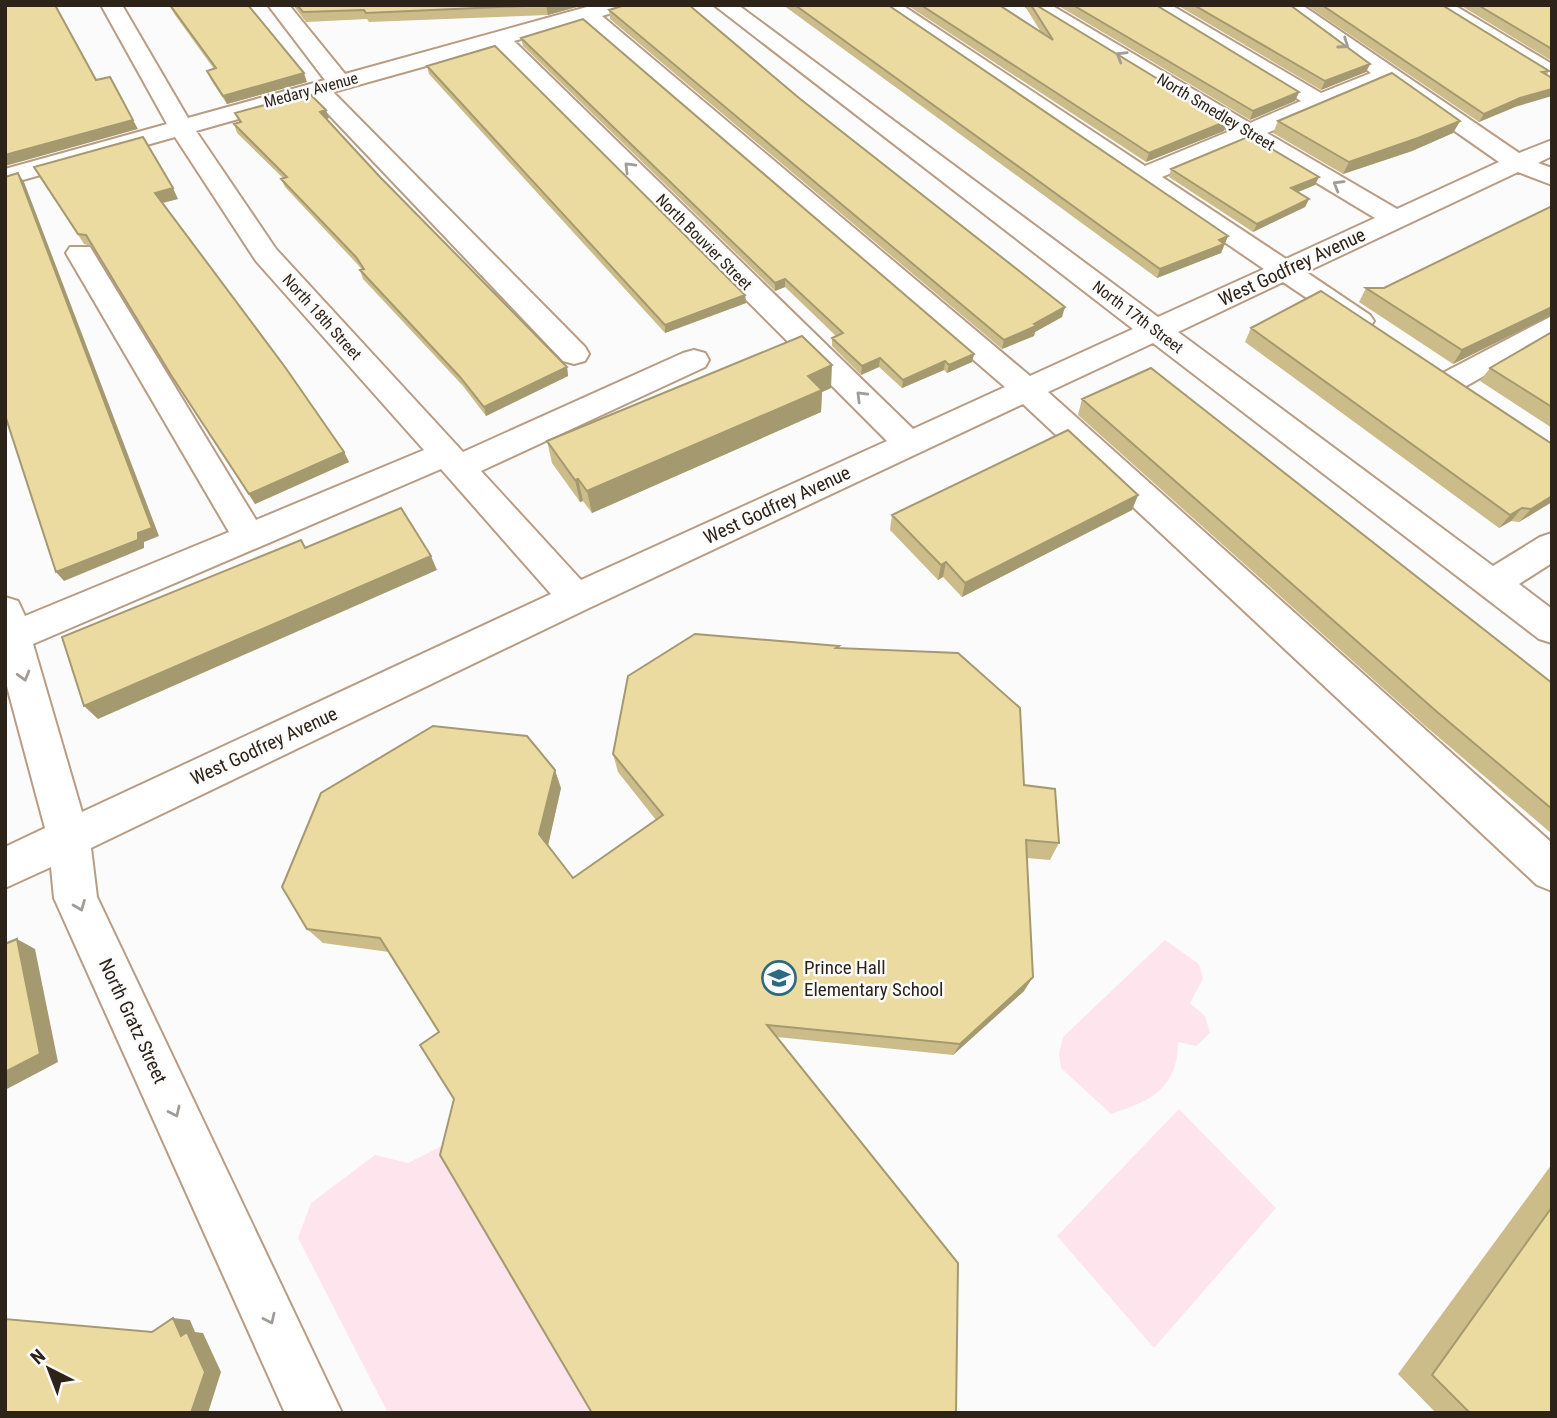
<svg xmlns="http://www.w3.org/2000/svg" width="1557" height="1418" font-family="'Roboto Condensed',sans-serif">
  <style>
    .green { fill: #fee5ed }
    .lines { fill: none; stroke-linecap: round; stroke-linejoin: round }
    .minor-casing { stroke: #b89c84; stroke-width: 4 }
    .minor { fill: #fff; fill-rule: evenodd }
    .wall { fill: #cbbc8a }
    .shaded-wall { fill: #a59970 }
    .building { fill: #ecdba0; stroke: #a59970; stroke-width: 2 }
    .oneway { stroke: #a19c98 }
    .labels { text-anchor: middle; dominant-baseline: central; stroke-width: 5; stroke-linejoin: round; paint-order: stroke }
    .far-street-label { font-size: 16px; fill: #2e2319; stroke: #fbfbfb }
    .street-label { font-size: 19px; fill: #2e2319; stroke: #fbfbfb }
    .poi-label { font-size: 19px; fill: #2e2319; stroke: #fbfbfb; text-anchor: start }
  </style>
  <rect width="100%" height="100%" fill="#fbfbfb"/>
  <path class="green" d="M 1165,940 L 1199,964 L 1203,979 L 1190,1003 L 1205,1016 L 1210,1033 L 1196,1046 L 1178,1042 C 1178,1088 1151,1101 1111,1114 L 1061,1068 L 1059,1054 L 1063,1037 Z
    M 1179,1109 L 1276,1208 L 1154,1348 L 1057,1236 Z
    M 458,1138 L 600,1413 L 388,1413 L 298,1238 L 311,1203 L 375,1155 L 408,1163 Z"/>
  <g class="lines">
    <g class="minor-casing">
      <path id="minor" d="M 101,5 L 122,5 L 188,118 L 325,80 L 268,5 L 289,5 L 345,74 L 594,5 L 620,5 L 618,11 L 602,16 L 1030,376 L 1133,329 L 714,5 L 738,5 L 1158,317 L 1264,269 L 877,5 L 902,5 L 1145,166 L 1230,131 L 1025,5 L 1051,5 L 1250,123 L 1301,101 L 1145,5 L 1171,5 L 1321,93 L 1371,73 L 1278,5 L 1302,5 L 1519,153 L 1552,140 L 1552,156 L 1538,163 L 1552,168 L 1552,185 L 1518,172 L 1306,272 L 1370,315 L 1374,321 L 1370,327 L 1360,330 L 1350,327 L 1283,282 L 1178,332 L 1493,566 L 1540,537 L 1552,533 L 1552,563 L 1519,584 L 1552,609 L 1552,643 L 1539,639 L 1153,343 L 1048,392 L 1552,843 L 1552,891 L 1537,885 L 1023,404 L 589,608 L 91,848 L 97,897 L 342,1413 L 285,1413 L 54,898 L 51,867 L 5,888 L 5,847 L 45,828 L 5,679 L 5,597 L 18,601 L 25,616 L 229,532 L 66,253 L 70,247 L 90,247 L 256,520 L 424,450 L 256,261 L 175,137 L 5,185 L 5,169 L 167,124 ZM 582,22 L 1005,387 L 913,429 L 514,41 ZM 494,47 L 887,441 L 581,580 L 481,471 L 705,367 L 709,360 L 705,353 L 694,350 L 683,353 L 463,452 L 276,249 L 196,131 L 313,98 L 563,361 L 574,364 L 585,361 L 589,354 L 585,347 L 333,92 ZM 1386,83 L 1499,162 L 1397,209 L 1267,133 ZM 1247,141 L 1375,218 L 1286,259 L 1162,177 ZM 441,469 L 551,594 L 82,812 L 33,644 Z
        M 1429,5 L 1454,5 L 1552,64 L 1552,81 Z
        M 1552,316 L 1552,337 L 1461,389 L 1450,392 L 1439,389 L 1435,382 L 1439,375 Z"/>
    </g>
    <use href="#minor" class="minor"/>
  </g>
  <path class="wall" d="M 169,5 L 248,5 L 307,82 L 227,104 L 211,80 L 207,71 L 214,69 L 175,15 Z
    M 293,5 L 584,5 L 548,15 L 369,22 L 367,19 L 306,22 Z
    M 619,5 L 635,5 L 1062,317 L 1035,332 L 1034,336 L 1002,349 L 610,19 L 609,10 L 620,7 Z
    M 783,5 L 888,5 L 1228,236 L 1221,253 L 1157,278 Z
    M 907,5 L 999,5 L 1041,32 L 1026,8 L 1026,5 L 1036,5 L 1227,121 L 1224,131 L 1146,162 Z
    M 1057,5 L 1156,5 L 1299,92 L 1295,101 L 1250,120 Z
    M 1177,5 L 1290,5 L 1370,64 L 1366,72 L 1321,90 Z
    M 1306,5 L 1442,5 L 1549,71 L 1547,75 L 1515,107 L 1479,122 Z
    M 1460,5 L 1552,5 L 1552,61 Z
    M 521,38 L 974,354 L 972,362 L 947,373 L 944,370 L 902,388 L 879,367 L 861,375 L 832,346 L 832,338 L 836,336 L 785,287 L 775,291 L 523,46 Z
    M 427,66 L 745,295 L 746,303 L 665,333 L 429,74 Z
    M 235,113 L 329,118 L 327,119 L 380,177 L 567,367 L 568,376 L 486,416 L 463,386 L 363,279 L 360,270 L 362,270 L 359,266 L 285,187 L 281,179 L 283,178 L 237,133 L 234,124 L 240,123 Z
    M 1278,121 L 1460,121 L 1453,133 L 1412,151 L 1343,174 L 1273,133 Z
    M 34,167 L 178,199 L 163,203 L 344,452 L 349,462 L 255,504 L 177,385 L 92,246 L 84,244 Z
    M 1171,169 L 1315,185 L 1298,192 L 1309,199 L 1305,207 L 1253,232 L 1169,177 Z
    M 1366,288 L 1384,288 L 1552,315 L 1453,364 L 1359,302 Z
    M 1251,328 L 1552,502 L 1519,522 L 1511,521 L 1499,528 L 1245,342 Z
    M 1552,332 L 1552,428 L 1480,381 L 1490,368 Z
    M 831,388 L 822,392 L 821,412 L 592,513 L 583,501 L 580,502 L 552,463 L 547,441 Z
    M 1082,399 L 1552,683 L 1552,834 L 1423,724 L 1078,415 Z
    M 1138,495 L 1132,510 L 962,597 L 943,577 L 938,580 L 890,530 L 892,515 Z
    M 839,648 L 1024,785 L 1059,843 L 1050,860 L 1027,858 L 1024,991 L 953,1055 L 777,1037 L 454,1099 L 439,1032 L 389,952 L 323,943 L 307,929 L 561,788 L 548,845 L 573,878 L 656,820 L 618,772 L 613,754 Z
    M 1552,1164 L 1552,1413 L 1436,1413 L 1398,1374 Z"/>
  <path class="shaded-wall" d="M 546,5 L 584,5 L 548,15 Z
    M 1370,64 L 1366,72 L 1321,90 L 1325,81 Z
    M 304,73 L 307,82 L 227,104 L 223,96 Z
    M 1552,89 L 1552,96 L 1515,107 L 1479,122 L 1484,114 L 1520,98 Z
    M 1299,92 L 1295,101 L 1250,120 L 1253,111 Z
    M 326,110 L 329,118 L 323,120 L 320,112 Z
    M 133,120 L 138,129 L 5,166 L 5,155 Z
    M 1227,121 L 1224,131 L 1146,162 L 1149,153 Z
    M 1460,121 L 1453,133 L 1412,151 L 1343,174 L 1349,162 Z
    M 18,173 L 24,182 L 159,536 L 144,542 L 144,548 L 64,581 L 56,572 Z
    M 1319,177 L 1315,185 L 1288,196 L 1291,188 Z
    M 173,188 L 178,199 L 161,203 L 155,193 Z
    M 1309,199 L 1305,207 L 1253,232 L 1257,224 Z
    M 1228,236 L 1221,253 L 1157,278 L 1160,269 Z
    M 785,279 L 785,287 L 775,291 L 775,283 Z
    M 745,295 L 746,303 L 665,333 L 665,325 Z
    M 1065,307 L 1062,317 L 1035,332 L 1034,336 L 1002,349 L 1004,340 Z
    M 1552,307 L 1552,315 L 1453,364 L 1462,350 Z
    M 974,354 L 972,362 L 947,373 L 949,365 Z
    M 880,358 L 879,367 L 861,375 L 862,366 Z
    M 945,361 L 944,370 L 902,388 L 903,380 Z
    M 832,365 L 831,388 L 822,392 L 821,412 L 592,513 L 587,491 L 808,376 Z
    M 567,367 L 568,376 L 486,416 L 484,407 Z
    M 344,452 L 349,462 L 255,504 L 249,494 Z
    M 578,479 L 583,501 L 580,502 L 575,480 Z
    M 1138,495 L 1132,510 L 962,597 L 965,583 Z
    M 1552,496 L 1552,502 L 1519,522 L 1531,509 Z
    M 1522,508 L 1511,521 L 1499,528 L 1510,515 Z
    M 431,556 L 437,570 L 98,719 L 84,706 Z
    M 946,562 L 943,577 L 938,580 L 941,565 Z
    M 555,770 L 561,788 L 547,850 L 539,834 Z
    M 17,939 L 35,949 L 58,1062 L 5,1090 L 5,1072 Z
    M 1033,977 L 1024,991 L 953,1055 L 960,1044 Z
    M 173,1318 L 190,1320 L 195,1332 L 203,1333 L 221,1372 L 208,1413 L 191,1413 L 181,1336 Z"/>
  <path class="building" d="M 5,5 L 55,5 L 96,80 L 110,77 L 133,120 L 5,155 Z
    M 170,5 L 248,5 L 304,73 L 223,96 L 207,71 L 216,68 Z
    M 297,5 L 546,5 L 366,13 L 364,10 L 303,12 Z
    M 625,5 L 689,5 L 799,98 L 1065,307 L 1034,324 L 1036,326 L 1004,340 L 609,10 Z
    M 795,5 L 888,5 L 1228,236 L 1219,240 L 1224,244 L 1160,269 Z
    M 921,5 L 999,5 L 1053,40 L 1031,5 L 1036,5 L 1227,121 L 1149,153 Z
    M 1073,5 L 1156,5 L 1299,92 L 1253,111 Z
    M 1194,5 L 1290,5 L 1370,64 L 1325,81 Z
    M 1322,5 L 1442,5 L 1549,71 L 1542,72 L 1552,78 L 1552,89 L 1520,98 L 1484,114 Z
    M 1478,5 L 1552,5 L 1552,49 Z
    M 583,19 L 974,354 L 949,365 L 945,361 L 903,380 L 880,358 L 862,366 L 832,338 L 843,333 L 785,279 L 775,283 L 521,38 Z
    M 495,46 L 745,295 L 665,325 L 427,66 Z
    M 1392,73 L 1460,121 L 1418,138 L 1349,162 L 1278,121 Z
    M 309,93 L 326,110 L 320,112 L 380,177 L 567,367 L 484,407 L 460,377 L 360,270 L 364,269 L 356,257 L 281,179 L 287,177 L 234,124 L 241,122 L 235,113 Z
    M 1250,136 L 1319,177 L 1291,188 L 1309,199 L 1257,224 L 1171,169 Z
    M 143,137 L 173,188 L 155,193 L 285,367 L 344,452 L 249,494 L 171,375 L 86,235 L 78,234 L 34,167 Z
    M 18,173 L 152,528 L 138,533 L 138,540 L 56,572 L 5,415 L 5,177 Z
    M 1552,206 L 1552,307 L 1462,350 L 1366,288 L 1384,288 Z
    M 1321,291 L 1552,444 L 1552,496 L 1531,509 L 1522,508 L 1510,515 L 1251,328 Z
    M 1552,332 L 1552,407 L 1490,368 Z
    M 802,336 L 832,365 L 808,376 L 822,390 L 587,491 L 578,479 L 575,480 L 547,441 Z
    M 1151,368 L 1552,683 L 1552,809 L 1436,711 L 1082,399 Z
    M 1068,430 L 1138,495 L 965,583 L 946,562 L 941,565 L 892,515 Z
    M 401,508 L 431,556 L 84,706 L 62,637 L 301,540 L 305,548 Z
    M 695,634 L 839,646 L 836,648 L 958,653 L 1020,708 L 1024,785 L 1055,789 L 1059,843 L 1026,840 L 1033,977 L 960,1044 L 767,1025 L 958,1263 L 956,1413 L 592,1413 L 440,1155 L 454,1099 L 420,1045 L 439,1032 L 380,938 L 307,929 L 282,887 L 321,793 L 433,726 L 527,736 L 555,770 L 539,834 L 573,878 L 663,815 L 613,754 L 628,676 Z
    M 17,939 L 40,1054 L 5,1072 L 5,944 Z
    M 1552,1207 L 1552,1413 L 1470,1413 L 1432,1375 Z
    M 173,1318 L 181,1336 L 187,1332 L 205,1372 L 191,1413 L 5,1413 L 5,1319 L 152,1332 Z"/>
  <defs><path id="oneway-chevron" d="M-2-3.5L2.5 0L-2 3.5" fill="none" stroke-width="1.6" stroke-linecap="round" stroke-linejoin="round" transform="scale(1.75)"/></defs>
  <g class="oneway">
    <use href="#oneway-chevron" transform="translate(1344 44) rotate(35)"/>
    <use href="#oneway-chevron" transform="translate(1121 56) rotate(-149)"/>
    <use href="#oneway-chevron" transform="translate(629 167) rotate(-135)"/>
    <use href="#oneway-chevron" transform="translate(1338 185) rotate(-149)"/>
    <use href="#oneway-chevron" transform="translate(861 396) rotate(-135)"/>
    <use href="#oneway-chevron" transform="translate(24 676) rotate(74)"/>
    <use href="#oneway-chevron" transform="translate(80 906) rotate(68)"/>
    <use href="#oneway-chevron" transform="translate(175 1112) rotate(65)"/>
    <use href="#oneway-chevron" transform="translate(270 1319) rotate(65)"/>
  </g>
  <defs>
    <g id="school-ring" transform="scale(1.75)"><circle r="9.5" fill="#fbfbfb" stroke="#2c6a80" stroke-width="1.5"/><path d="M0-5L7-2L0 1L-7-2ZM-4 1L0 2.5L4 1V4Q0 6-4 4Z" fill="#2c6a80"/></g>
  </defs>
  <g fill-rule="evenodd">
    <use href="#school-ring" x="779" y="978"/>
  </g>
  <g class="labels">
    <g class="far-street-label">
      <text transform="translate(311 90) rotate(-15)">Medary Avenue</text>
      <text transform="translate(1216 112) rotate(31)">North Smedley Street</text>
      <text transform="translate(704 242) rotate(45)">North Bouvier Street</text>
      <text transform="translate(322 317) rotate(48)">North 18th Street</text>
      <text transform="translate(1138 317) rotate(37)">North 17th Street</text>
    </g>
    <g class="street-label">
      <text transform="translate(1292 267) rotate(-25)">West Godfrey Avenue</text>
      <text transform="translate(777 505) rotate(-25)">West Godfrey Avenue</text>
      <text transform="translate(264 746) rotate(-25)">West Godfrey Avenue</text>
      <text transform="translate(133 1021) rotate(65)">North Gratz Street</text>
    </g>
    <g class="poi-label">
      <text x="804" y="967">Prince Hall<tspan x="804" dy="22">Elementary School</tspan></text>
    </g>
  </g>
  <rect width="1557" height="1418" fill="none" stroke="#2e2319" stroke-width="14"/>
  <g transform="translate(49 1369) rotate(318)" stroke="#fbfbfb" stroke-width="5" paint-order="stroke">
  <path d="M0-5L12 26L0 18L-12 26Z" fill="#2e2319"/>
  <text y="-10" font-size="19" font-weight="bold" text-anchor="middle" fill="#2e2319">N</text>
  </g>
</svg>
